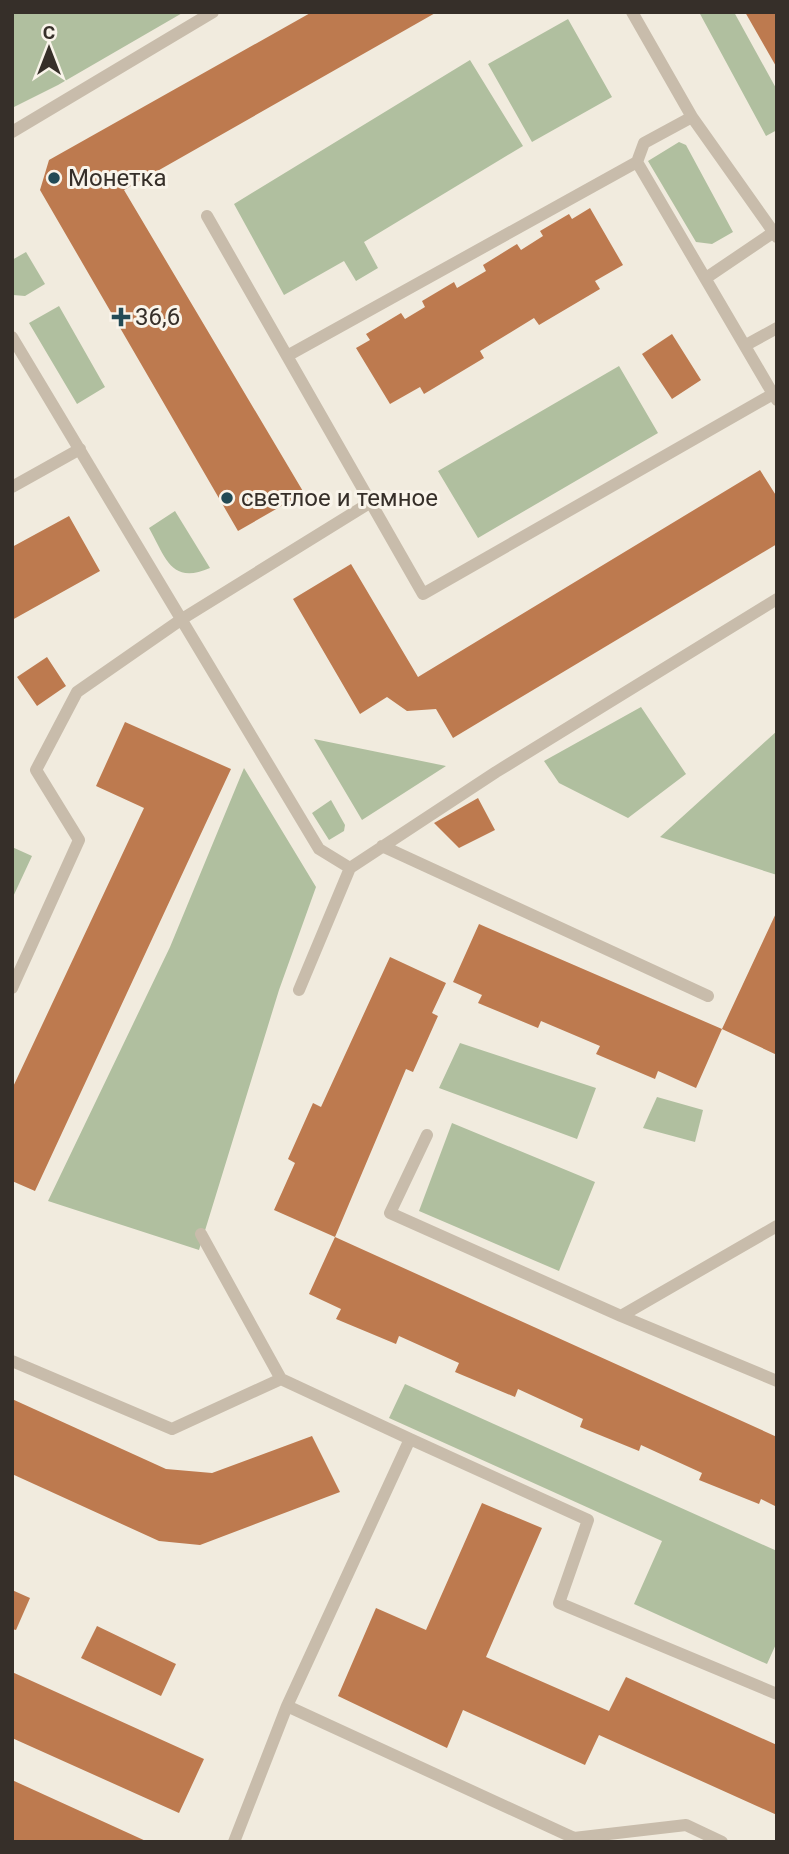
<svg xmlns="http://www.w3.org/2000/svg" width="789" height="1854" font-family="Roboto,sans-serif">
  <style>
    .green { fill: #b0bf9f }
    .building { fill: #bd7a4f }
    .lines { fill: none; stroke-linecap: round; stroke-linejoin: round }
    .lane { stroke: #c8bcab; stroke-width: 12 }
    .poi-dot { fill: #224a55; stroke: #f9f4ea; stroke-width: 2.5 }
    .labels { text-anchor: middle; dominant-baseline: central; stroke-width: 6; stroke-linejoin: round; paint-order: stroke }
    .poi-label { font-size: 24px; fill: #362f29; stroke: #f9f4ea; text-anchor: start }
  </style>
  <rect width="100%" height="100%" fill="#f1ebde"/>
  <path class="green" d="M 12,12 L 184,12 L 58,85 L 14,107 Z
    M 699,12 L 734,12 L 777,90 L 777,130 L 766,136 Z
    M 568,19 L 612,97 L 532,142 L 488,64 Z
    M 470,60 L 523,146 L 364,242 L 378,268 L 356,281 L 344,261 L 284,295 L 234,204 Z
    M 679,142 L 686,145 L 733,232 L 712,244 L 696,242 L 648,161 Z
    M 26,252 L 45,284 L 25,296 L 13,295 L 12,260 Z
    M 59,306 L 105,387 L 77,404 L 29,323 Z
    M 619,366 L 658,433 L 478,538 L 438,471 Z
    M 175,511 L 210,568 C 171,585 166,558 149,528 Z
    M 641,707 L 686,774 L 628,818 L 559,783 L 544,761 Z
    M 777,731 L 777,875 L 660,837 Z
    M 314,739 L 446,766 L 362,820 Z
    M 244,768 L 316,887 L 279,990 L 199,1250 L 48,1201 L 170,947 Z
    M 331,800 L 345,825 L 344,831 L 329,840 L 312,813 Z
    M 12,847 L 32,856 L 12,899 Z
    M 460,1043 L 596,1088 L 577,1139 L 439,1088 Z
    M 657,1097 L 703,1110 L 695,1142 L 643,1128 Z
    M 452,1123 L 595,1182 L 559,1271 L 419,1211 Z
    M 405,1384 L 777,1551 L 777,1642 L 767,1664 L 634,1604 L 662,1541 L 389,1418 Z"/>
  <path class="building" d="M 312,12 L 437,12 L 124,190 L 304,493 L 238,531 L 40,190 L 49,160 Z
    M 745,12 L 777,12 L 777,68 Z
    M 590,208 L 623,265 L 595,281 L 600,289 L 539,325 L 534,318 L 480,351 L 484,358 L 424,394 L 420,387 L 390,404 L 356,348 L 370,340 L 366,334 L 401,313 L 405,319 L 425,307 L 422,301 L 454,282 L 457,288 L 486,271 L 483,265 L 517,244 L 521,250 L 543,236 L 540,231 L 569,214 L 572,219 Z
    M 672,334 L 701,380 L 672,399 L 642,354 Z
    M 760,470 L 777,497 L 777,544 L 453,738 L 436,709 L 407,711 L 387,697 L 360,714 L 293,599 L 351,564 L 418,677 Z
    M 69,516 L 100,571 L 12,620 L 12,547 Z
    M 47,657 L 66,686 L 37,706 L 17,677 Z
    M 125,722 L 231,769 L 35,1191 L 12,1181 L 12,1089 L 144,808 L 96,786 Z
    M 478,798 L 495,830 L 459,848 L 434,823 Z
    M 777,911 L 777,1055 L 722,1029 Z
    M 479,924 L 722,1029 L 696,1088 L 658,1071 L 655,1079 L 596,1054 L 600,1046 L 541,1021 L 538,1028 L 478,1003 L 482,995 L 453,982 Z
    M 390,957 L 446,983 L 432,1013 L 438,1016 L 413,1072 L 406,1069 L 335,1237 L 777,1437 L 777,1507 L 761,1499 L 759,1504 L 699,1480 L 702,1473 L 641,1445 L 639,1451 L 580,1427 L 583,1419 L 518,1389 L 515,1397 L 455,1372 L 459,1363 L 399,1336 L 396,1344 L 336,1319 L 341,1309 L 309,1294 L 335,1237 L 274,1210 L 295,1163 L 288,1159 L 313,1103 L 321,1107 Z
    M 12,1399 L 166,1469 L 212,1473 L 312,1436 L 340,1492 L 200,1545 L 159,1541 L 12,1474 Z
    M 482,1503 L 542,1528 L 486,1657 L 609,1711 L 626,1677 L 777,1745 L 777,1815 L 599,1735 L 585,1765 L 463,1710 L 447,1748 L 338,1696 L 376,1608 L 426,1630 Z
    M 12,1590 L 30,1598 L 16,1630 L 12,1629 Z
    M 97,1626 L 176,1664 L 161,1696 L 81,1658 Z
    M 12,1672 L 204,1759 L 179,1813 L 12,1738 Z
    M 12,1780 L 148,1842 L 12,1842 Z"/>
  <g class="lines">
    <path class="lane" d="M 632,12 L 692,117 L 777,237
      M 12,132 L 213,12
      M 637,162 L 644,143 L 692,117
      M 207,216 L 423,594 L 773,394 L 777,400
      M 706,278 L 774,232
      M 12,337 L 319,849 L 350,868 L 496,772 L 777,599
      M 746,345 L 777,328
      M 287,356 L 637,162 L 773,394
      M 12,487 L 80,449
      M 382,846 L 708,996
      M 12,988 L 79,840 L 36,770 L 77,692 L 182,619 L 371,502
      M 299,990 L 350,868
      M 427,1135 L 390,1213 L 621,1316 L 777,1381
      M 201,1234 L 281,1379
      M 621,1316 L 777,1226
      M 12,1361 L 172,1429 L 281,1379 L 410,1439
      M 287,1706 L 574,1838 L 686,1825 L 722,1842
      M 234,1842 L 287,1706 L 410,1439 L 588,1520 L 559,1603 L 777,1694"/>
  </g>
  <g class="poi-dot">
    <circle cx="54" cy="178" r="7"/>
    <path d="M117.5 306.5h7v7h7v7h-7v7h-7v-7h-7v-7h7z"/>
    <circle cx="227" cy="498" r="7"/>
  </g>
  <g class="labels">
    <g class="poi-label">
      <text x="68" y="178">Монетка</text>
      <text x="135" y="317">36,6</text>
      <text x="241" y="498">светлое и темное</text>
    </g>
  </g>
  <rect width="789" height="1854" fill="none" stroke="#362f29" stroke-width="28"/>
  <g transform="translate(49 49)" stroke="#f9f4ea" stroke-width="5" paint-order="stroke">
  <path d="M0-5L12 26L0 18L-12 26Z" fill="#362f29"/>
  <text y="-10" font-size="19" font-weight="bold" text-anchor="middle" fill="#362f29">С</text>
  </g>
</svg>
